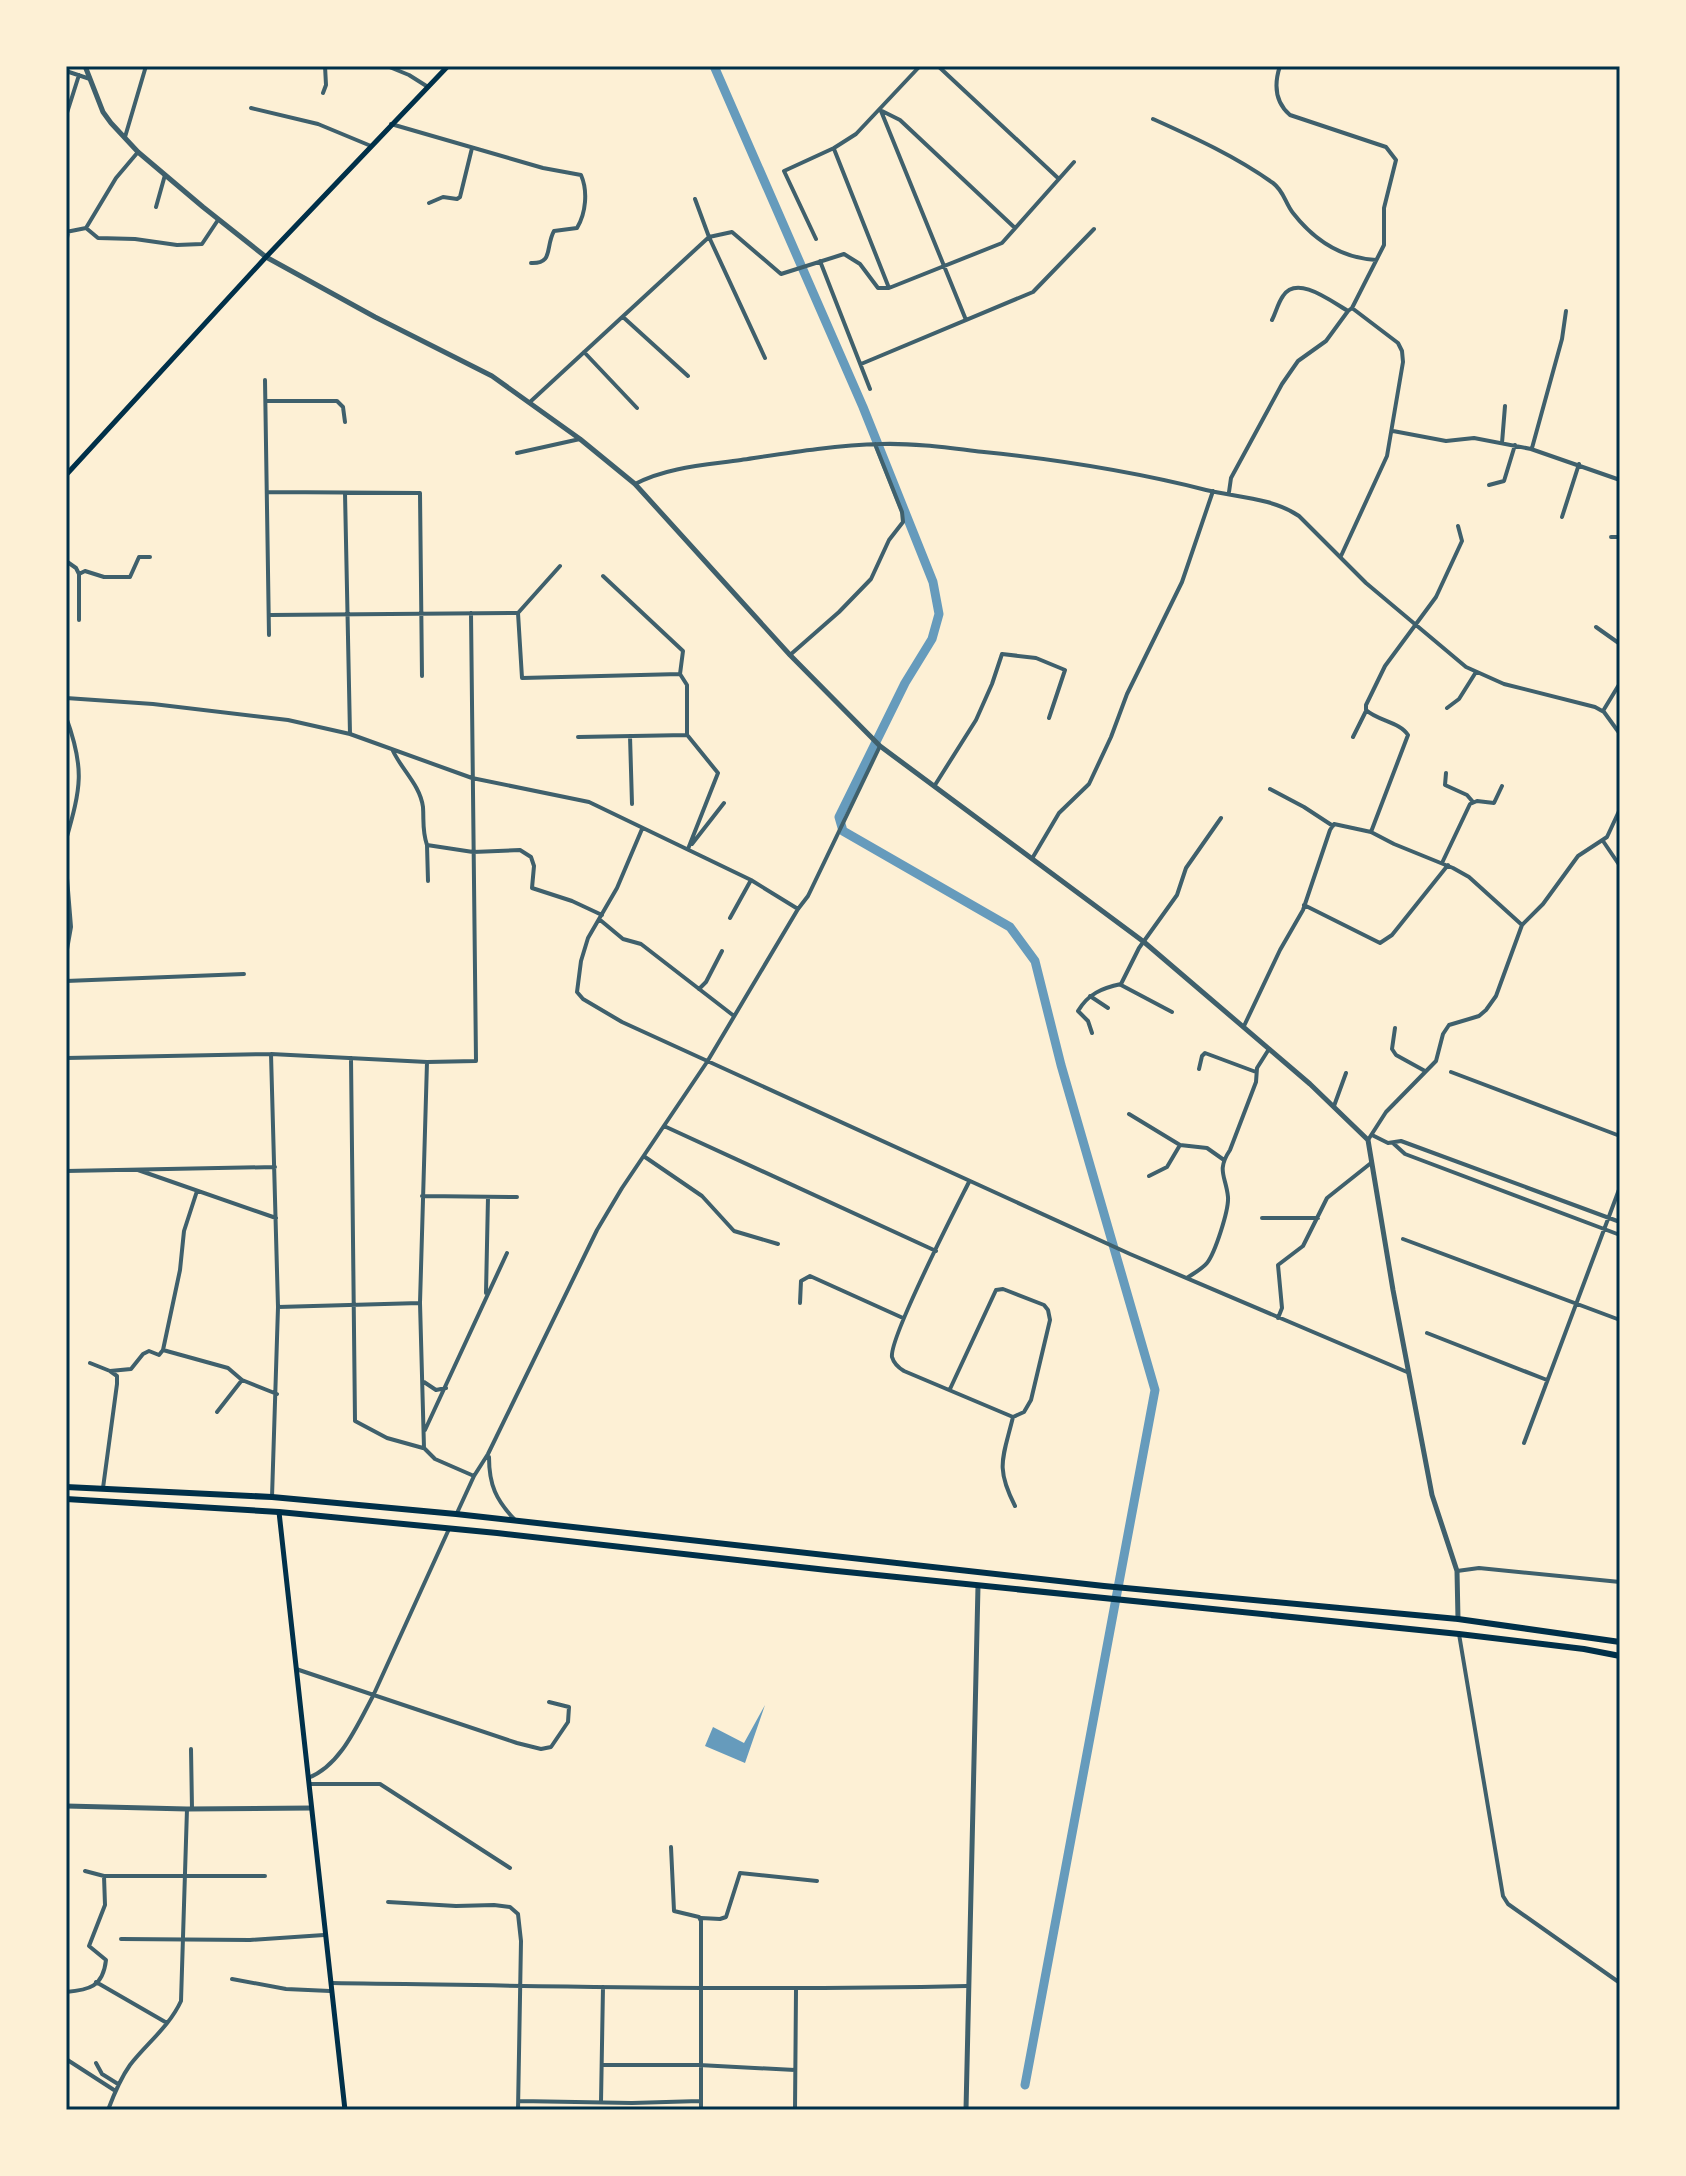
<svg xmlns="http://www.w3.org/2000/svg" width="1686" height="2176" font-family="'PT Sans',sans-serif">
  <style>
    .water { fill: #669bbc }
    .lines { fill: none; stroke-linecap: round; stroke-linejoin: round }
    .canal { stroke: #669bbc; stroke-width: 9 }
    .minor { stroke: #3f606c; stroke-width: 4 }
    .tertiary { stroke: #3f606c; stroke-width: 5 }
    .secondary { stroke: #003049; stroke-width: 5 }
    .trunk { stroke: #003049; stroke-width: 6 }
    .neatline { fill: none; stroke: #003049; stroke-width: 3 }
  </style>
  <rect width="100%" height="100%" fill="#fdf0d5"/>
  <path class="water" d="M 765,1705 L 745,1763 L 705,1746 L 713,1727 L 744,1743 Z"/>
  <g class="lines">
    <path class="canal" d="M 714,66 L 863,407 L 933,582 L 939,614 L 932,639 L 905,683 L 839,817 L 843,831 L 1010,927 L 1035,961 L 1061,1065 L 1155,1390 L 1025,2085"/>
    <path class="minor" d="M 387,66 L 409,75 L 428,87
      M 938,66 L 1059,179
      M 66,71 L 90,79
      M 323,93 L 326,85 L 325,66
      M 251,108 L 318,124 L 371,146
      M 881,111 L 966,320
      M 882,111 L 900,120 L 1015,228
      M 66,116 L 79,75
      M 1153,119 C 1195,138 1235,156 1273,183 C 1284,191 1285,203 1293,213 C 1314,240 1342,258 1376,260
      M 391,124 L 543,168 L 581,175 C 588,191 586,213 577,228 L 554,231 C 545,247 554,264 531,263
      M 125,137 L 146,66
      M 834,149 L 889,288
      M 695,199 L 709,237 L 765,358
      M 429,203 L 443,197 L 457,199 L 460,197 L 472,148
      M 156,207 L 165,175
      M 86,228 L 116,178 L 138,152
      M 66,232 L 86,228 L 98,238 L 135,239 L 177,245 L 202,244 L 218,220
      M 816,239 L 784,171 L 834,148 L 856,134 L 920,66
      M 66,244 L 68,232
      M 820,261 L 870,389
      M 623,317 L 688,376
      M 1272,320 C 1276,312 1278,303 1283,296 C 1297,274 1332,302 1348,311
      M 584,352 L 637,408
      M 861,364 L 1033,292 L 1094,229
      M 265,380 L 269,635
      M 266,401 L 337,401 L 343,407 L 345,422
      M 530,402 L 709,237 L 732,232 L 781,274 L 844,254 L 860,264 L 878,288 L 889,288 L 1002,243 L 1074,162
      M 1393,431 L 1446,441 L 1474,438 L 1531,449 L 1620,480
      M 1502,443 L 1505,406
      M 1532,448 L 1562,339 L 1566,311
      M 517,453 L 580,439
      M 635,484 C 667,467 706,465 741,460 C 787,453 835,445 881,444 C 915,443 950,448 984,452 C 1061,460 1131,471 1206,490 C 1236,497 1273,498 1299,516 L 1366,583 L 1466,667 L 1504,684 L 1595,707 L 1604,712 L 1620,734
      M 1489,485 L 1504,481 L 1515,445
      M 267,492 L 420,493 L 422,676
      M 1229,492 L 1231,478 L 1282,384 L 1298,361 L 1326,341 L 1348,311 L 1352,308 L 1384,245 L 1384,208 L 1396,160 L 1386,147 L 1290,115 C 1275,102 1274,84 1280,66
      M 345,493 L 350,734
      M 1562,517 L 1579,464
      M 1611,537 L 1620,537
      M 1341,556 L 1387,456 L 1403,362 L 1402,351 L 1398,343 L 1352,308
      M 66,561 L 76,568 L 79,574 L 79,620
      M 79,574 L 85,571 L 104,577 L 130,577 L 139,557 L 150,557
      M 603,576 L 683,651 L 680,674
      M 518,613 L 560,566
      M 270,615 L 518,613 L 522,678 L 680,674 L 687,685 L 687,735 L 578,737
      M 1596,627 L 1620,644
      M 790,655 L 839,612 L 871,579 L 889,540 L 903,522 L 902,512 L 875,444
      M 66,698 L 153,704 L 288,720 L 350,734 L 472,778 L 589,802 L 751,880 L 798,909
      M 1447,708 L 1459,699 L 1476,672
      M 1603,711 L 1620,683
      M 66,717 C 85,769 81,787 66,840
      M 630,736 L 632,804
      M 1353,737 L 1366,711
      M 393,751 C 402,770 420,785 423,807 C 424,822 422,830 427,845 L 473,852 L 520,850 L 531,857 L 534,866 L 532,888 L 572,901 L 602,915
      M 1446,773 L 1445,785 L 1467,795 L 1473,802
      M 935,785 L 976,720 L 992,684 L 1002,654 L 1036,658 L 1065,670 L 1049,718
      M 1270,789 L 1304,807 L 1333,826
      M 642,829 L 617,888 L 588,938 L 581,961 L 577,992 L 583,999 L 622,1022 L 1130,1254 L 1407,1372
      M 1371,832 L 1408,735 C 1400,722 1378,721 1366,710 L 1366,705 L 1385,666 L 1436,597 L 1462,541 L 1458,526
      M 1603,841 L 1620,866
      M 692,844 L 724,803
      M 427,845 L 428,881
      M 688,849 L 718,773 L 688,736
      M 1033,857 L 1059,813 L 1089,784 L 1111,737 L 1127,694 L 1182,582 L 1213,491
      M 1442,863 L 1470,804 L 1477,801 L 1494,803 L 1502,786
      M 66,866 L 71,927 L 66,955
      M 1304,905 L 1380,943 L 1392,935 L 1448,865
      M 730,918 L 751,880
      M 599,919 L 623,939 L 641,944 L 734,1016
      M 66,981 L 244,974
      M 1121,985 L 1172,1012
      M 699,989 L 706,982 L 722,951
      M 1090,996 L 1108,1008
      M 1244,1026 L 1280,950 L 1303,910 L 1330,830 L 1334,824 L 1371,832 L 1394,844 L 1453,868 L 1469,877 L 1522,925
      M 1395,1028 L 1392,1049 L 1396,1055 L 1425,1071
      M 1092,1033 L 1088,1021 L 1078,1011 C 1088,994 1102,988 1121,984 L 1139,948 L 1177,895 L 1186,868 L 1221,818
      M 271,1054 L 278,1307 L 272,1497
      M 66,1058 L 271,1054 L 427,1062 L 476,1061 L 471,613
      M 351,1058 L 355,1421 L 387,1438 L 423,1448
      M 427,1062 L 420,1303 L 424,1448 L 435,1459 L 474,1476
      M 1199,1069 L 1202,1056 L 1205,1053 L 1256,1072
      M 1451,1072 L 1620,1136
      M 1334,1106 L 1346,1073
      M 1129,1114 L 1180,1145 L 1207,1148 L 1224,1160
      M 664,1126 L 936,1251
      M 1372,1135 L 1388,1143 L 1401,1141 L 1620,1222
      M 1368,1140 L 1386,1112 L 1436,1061 L 1443,1034 L 1449,1025 L 1479,1016 L 1486,1010 L 1496,996 L 1522,925 L 1543,904 L 1578,856 L 1607,837 L 1620,809
      M 1394,1144 L 1405,1154 L 1620,1235
      M 645,1157 L 702,1196 L 734,1231 L 778,1244
      M 138,1170 L 276,1218
      M 66,1171 L 275,1167
      M 1149,1176 L 1167,1167 L 1180,1145
      M 969,1182 C 956,1208 889,1338 892,1357 C 894,1364 899,1368 904,1371 L 1013,1417
      M 197,1191 L 184,1231 L 180,1270 L 163,1350 L 228,1368 L 242,1380 L 277,1394
      M 422,1196 L 517,1197
      M 1262,1218 L 1318,1218
      M 1403,1239 L 1620,1320
      M 1187,1278 C 1194,1273 1202,1269 1207,1263 C 1215,1253 1229,1210 1228,1197 C 1226,1176 1216,1171 1230,1150 L 1256,1082 L 1257,1068 L 1269,1049
      M 486,1293 L 488,1197
      M 800,1303 L 801,1281 L 810,1276 L 903,1318
      M 278,1307 L 420,1303
      M 1278,1318 L 1282,1308 L 1278,1265 L 1303,1246 L 1327,1198 L 1371,1163
      M 1427,1333 L 1547,1380
      M 90,1363 L 110,1371
      M 424,1382 L 436,1390 L 446,1388
      M 950,1389 L 996,1290 L 1003,1289 L 1044,1305 L 1048,1310 L 1050,1320 L 1031,1400 L 1024,1412 L 1013,1417 C 1003,1458 995,1467 1015,1506
      M 217,1412 L 242,1380
      M 425,1430 L 507,1253
      M 1524,1443 L 1620,1187
      M 489,1457 C 489,1485 496,1500 515,1520
      M 103,1488 L 117,1384 L 117,1376 L 110,1371 L 131,1369 L 143,1354 L 149,1351 L 159,1355 L 163,1350
      M 457,1513 L 474,1476 L 488,1454 L 597,1230 L 622,1188 L 707,1062 L 798,909 L 808,896 L 880,746
      M 1457,1571 L 1479,1568 L 1620,1582
      M 1459,1634 L 1503,1896 L 1508,1904 L 1620,1983
      M 296,1669 L 517,1743 L 541,1749 L 551,1747 L 568,1722 L 569,1707 L 549,1702
      M 191,1749 L 192,1809
      M 308,1778 C 340,1766 357,1726 373,1696 L 449,1529
      M 310,1784 L 380,1784 L 510,1868
      M 671,1847 L 674,1911 L 699,1917 L 701,1921 L 701,2110
      M 85,1871 L 104,1876 L 265,1876
      M 388,1902 L 456,1906 L 494,1905 L 510,1907 L 518,1914 L 521,1941 L 518,2110
      M 701,1918 L 720,1919 L 726,1917 L 740,1873 L 817,1881
      M 121,1939 L 250,1940 L 324,1935
      M 232,1979 L 286,1989 L 330,1991
      M 96,1982 L 167,2023
      M 332,1983 C 544,1986 756,1991 967,1986
      M 66,1992 C 89,1990 103,1987 106,1960 L 89,1946 L 105,1905 L 104,1876
      M 66,2059 L 114,2090
      M 96,2063 L 102,2074 L 118,2084
      M 602,2065 L 699,2065 L 795,2070
      M 519,2101 L 632,2103 L 700,2101
      M 601,2102 L 603,1987
      M 108,2110 C 114,2094 120,2079 130,2065 C 147,2043 169,2027 181,2001 L 187,1809
      M 795,2110 L 796,1990"/>
    <path class="tertiary" d="M 85,66 L 103,112 L 111,123 L 138,152 L 203,207 L 266,257 L 375,317 L 492,376 L 580,439 L 635,484 L 790,655 L 880,746 L 1144,942 L 1310,1084 L 1368,1140 L 1393,1290 L 1432,1495 L 1457,1571 L 1458,1619
      M 66,1806 L 187,1809 L 311,1808
      M 966,2110 L 978,1586"/>
    <path class="secondary" d="M 66,475 L 266,257 L 448,66
      M 279,1512 L 345,2110"/>
    <path class="trunk" d="M 66,1487 L 272,1497 L 456,1514 L 1104,1586 L 1458,1619 L 1620,1642
      M 66,1499 L 279,1512 L 497,1533 L 827,1570 L 1459,1634 L 1584,1649 L 1620,1656"/>
  </g>
  <rect width="1686" height="2176" fill="none" stroke="#fdf0d5" stroke-width="136"/>
  <rect x="68" y="68" width="1550" height="2040" class="neatline"/>
</svg>
